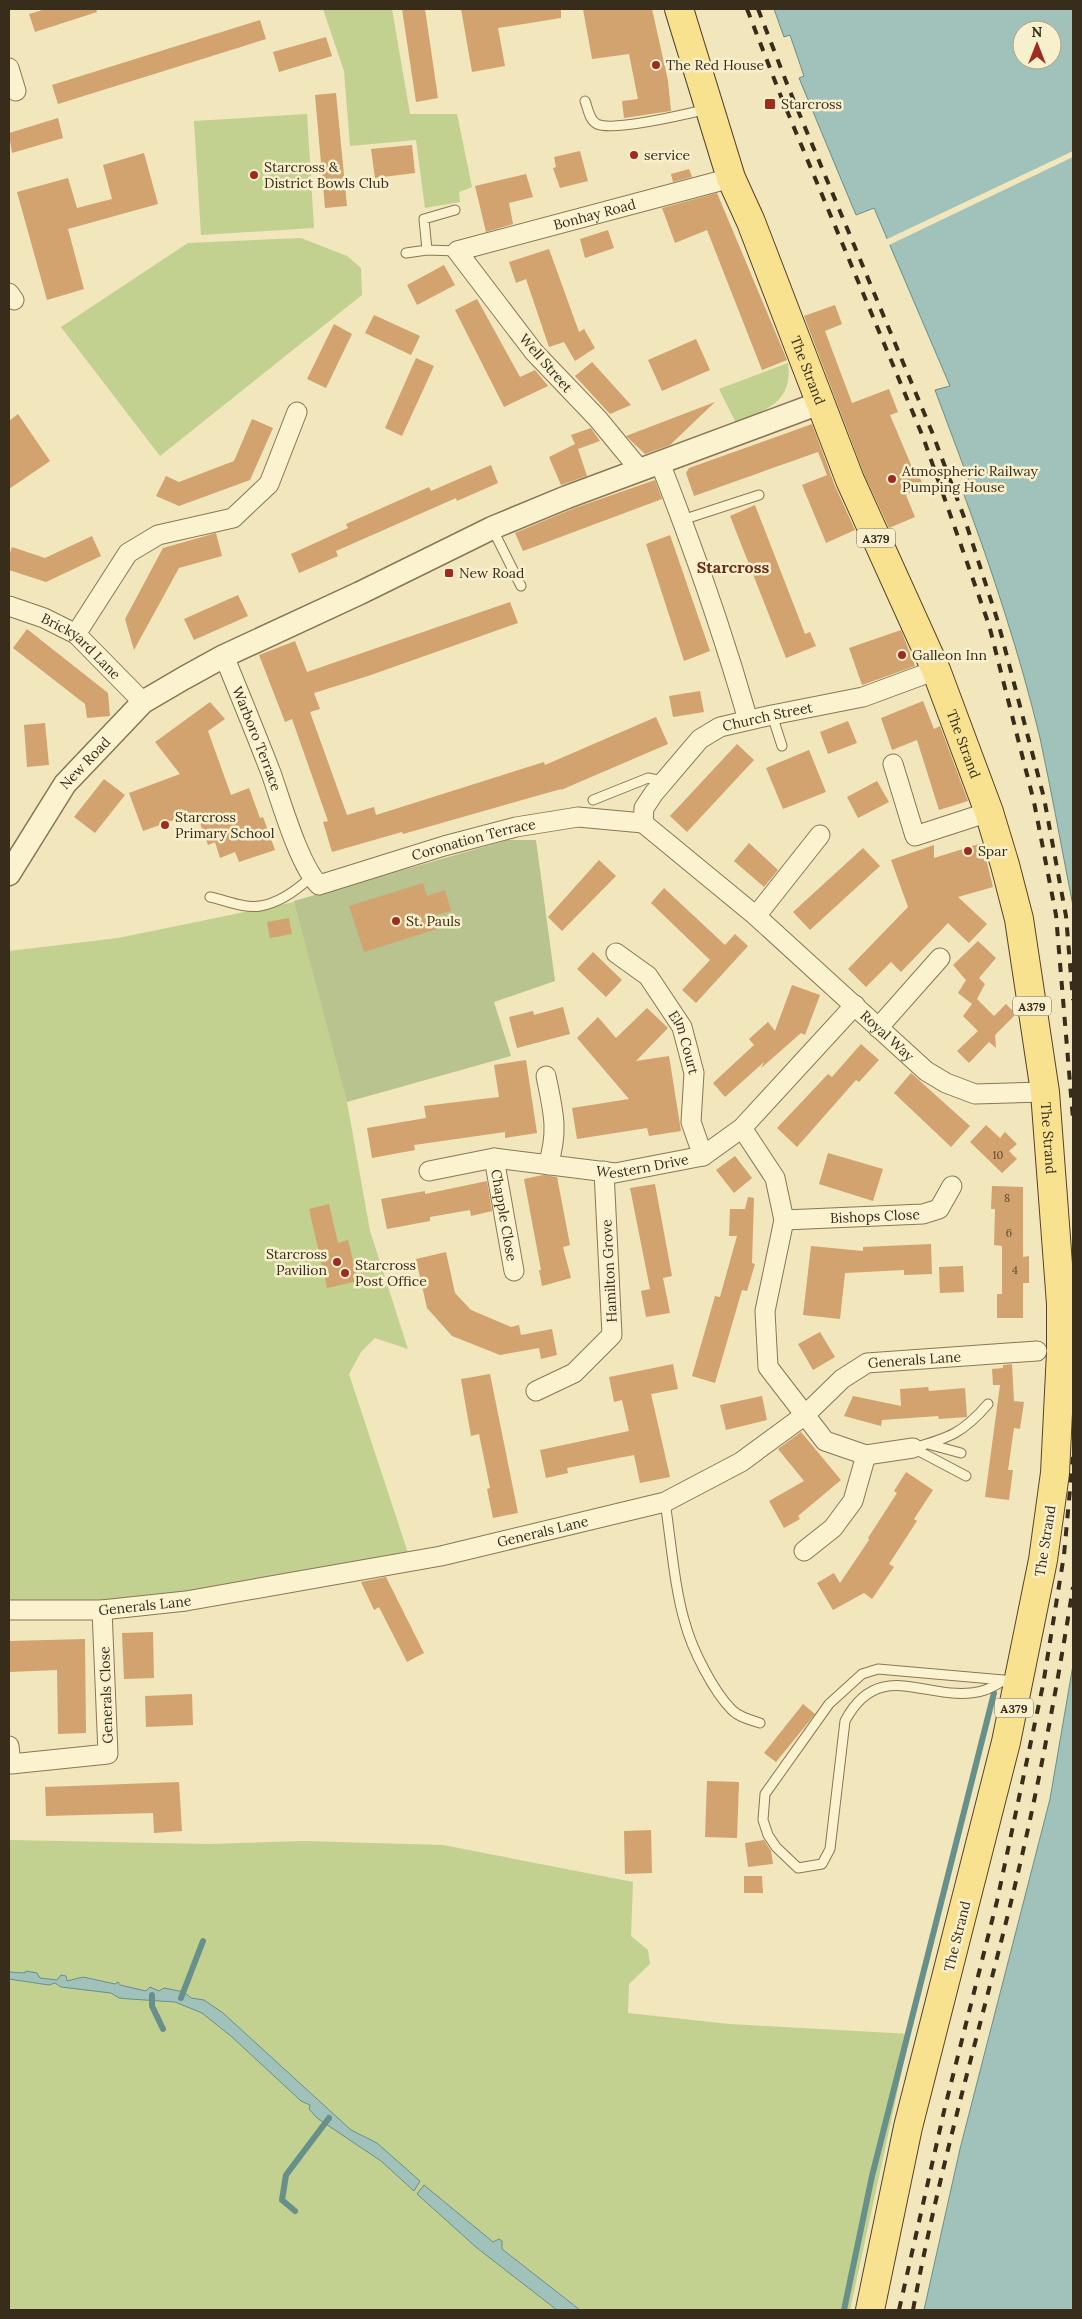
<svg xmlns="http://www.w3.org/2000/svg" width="1082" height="2319" font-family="Lora,serif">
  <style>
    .green { fill: #c2d090 }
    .cemetery { fill: #b8c390 }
    .water { fill: #a1c2bb; stroke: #67908a; fill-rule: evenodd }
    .pier { fill: #f1e6bc }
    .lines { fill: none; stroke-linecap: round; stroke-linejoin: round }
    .stream { stroke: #67908a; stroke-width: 6 }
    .building { fill: #d2a26f }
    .service-casing { stroke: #8a7654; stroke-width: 11 }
    .minor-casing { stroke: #8a7654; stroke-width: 21 }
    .tertiary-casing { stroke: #8a7654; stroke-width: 25 }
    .primary-casing { stroke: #574329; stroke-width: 30 }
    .service { stroke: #fbf3d0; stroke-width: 9 }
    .minor { stroke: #fbf3d0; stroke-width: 19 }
    .tertiary { stroke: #fbf3d0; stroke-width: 22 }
    .primary { stroke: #f8e290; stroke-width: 28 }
    .rail { stroke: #382c1b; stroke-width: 4; stroke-dasharray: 9 9; stroke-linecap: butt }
    .poi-dot { fill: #9e2b20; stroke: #f8efcc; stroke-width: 2 }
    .labels { text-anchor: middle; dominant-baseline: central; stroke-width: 5; stroke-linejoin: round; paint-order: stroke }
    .number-label { font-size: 11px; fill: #5e4a30 }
    .shield { fill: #f8efcc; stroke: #726650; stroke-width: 1 }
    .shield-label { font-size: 12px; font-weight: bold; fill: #382c1b }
    .poi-label { font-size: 14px; fill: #382c1b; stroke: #f8efcc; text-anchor: start }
    .street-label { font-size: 14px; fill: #382c1b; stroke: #f8efcc }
    .quarter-label { font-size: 16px; font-weight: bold; fill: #682f17; stroke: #f8efcc }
  </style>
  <rect width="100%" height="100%" fill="#f1e6bc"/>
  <path class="green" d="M 323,9 L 392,9 L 410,114 L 457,114 L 472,187 L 459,192 L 460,202 L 425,208 L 416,140 L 350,146 L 344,71 Z
    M 307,114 L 314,228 L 201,235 L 194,121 Z
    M 301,238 L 347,256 L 361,268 L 362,295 L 160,456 L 61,327 L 188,243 Z
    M 788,363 C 793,403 767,409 736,423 L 719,389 Z
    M 299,901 L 347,1102 L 370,1231 L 408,1349 L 375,1338 L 361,1352 L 349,1374 L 408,1553 L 303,1579 L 102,1602 L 9,1604 L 9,951 L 118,938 Z
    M 9,1840 L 209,1844 L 304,1841 L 443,1845 L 633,1882 L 631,1936 L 648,1950 L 650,1964 L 629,1984 L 628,2013 L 729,2024 L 910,2034 L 850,2310 L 9,2310 Z"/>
  <path class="cemetery" d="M 508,840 L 536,840 L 555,981 L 494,1002 L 511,1056 L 347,1102 L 294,901 Z"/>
  <path class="water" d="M 774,9 L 1073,9 L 1073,906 C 1062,850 1052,794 1040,738 C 1020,655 993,573 963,492 L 972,489 L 935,390 L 950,386 L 874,208 L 856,215 L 799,78 L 804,76 L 790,35 L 784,37 ZM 1022,30 L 1052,30 L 1052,60 L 1022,60 Z
    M 1073,1665 L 1073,2310 L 924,2310 L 960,2149 L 1050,1799 Z
    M 26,1971 L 37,1973 L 40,1978 L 57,1980 L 61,1975 L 66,1976 L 67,1981 L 83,1977 L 115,1984 L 118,1982 L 120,1985 L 146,1991 L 150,1987 L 159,1991 L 164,1988 L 184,1992 L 191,1998 L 204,2000 L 223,2013 L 351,2130 L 377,2143 L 420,2181 L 414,2191 L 381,2161 L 317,2118 L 309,2109 L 310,2105 L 301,2101 L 232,2037 L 202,2013 L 175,2002 L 130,1999 L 119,1998 L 111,1993 L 61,1987 L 55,1983 L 49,1985 L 9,1979 L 9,1972 L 25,1973 Z
    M 424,2185 L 493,2242 L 499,2239 L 502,2241 L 502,2249 L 580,2310 L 557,2310 L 477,2248 L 417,2194 Z"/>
  <path class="pier" d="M 1073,151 L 1073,157 L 887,246 L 885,240 Z"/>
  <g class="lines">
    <path class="stream" d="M 152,1995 L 152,2006 L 163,2029
      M 181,1998 L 203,1941
      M 295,2211 L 282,2200 L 286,2175 L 329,2118
      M 844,2310 L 872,2176 L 994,1693"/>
  </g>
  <path class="building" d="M 46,9 L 96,9 L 97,12 L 35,32 L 29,14 Z
    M 402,9 L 425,9 L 438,98 L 416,102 Z
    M 461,9 L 561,9 L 561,18 L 498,28 L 505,66 L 472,72 Z
    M 583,9 L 652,9 L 668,81 L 671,111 L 624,118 L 622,101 L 638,99 L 629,54 L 592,59 Z
    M 260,20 L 266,39 L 58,104 L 52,85 Z
    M 326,37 L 332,56 L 279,72 L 273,52 Z
    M 336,93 L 347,206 L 325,208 L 315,95 Z
    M 58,118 L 63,138 L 12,153 L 9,133 Z
    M 412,145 L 415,173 L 375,178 L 371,149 Z
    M 580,151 L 588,181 L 560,188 L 553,168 L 556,167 L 554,157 Z
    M 144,153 L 158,204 L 68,229 L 84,289 L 47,300 L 17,192 L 68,178 L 77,208 L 112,199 L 103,165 Z
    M 689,169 L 692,177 L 673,182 L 671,174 Z
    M 526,174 L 533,197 L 509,203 L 513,224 L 486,232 L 475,186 Z
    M 717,193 L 787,360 L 762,370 L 707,230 L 675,243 L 662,208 Z
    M 608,230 L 614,248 L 585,258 L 580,239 Z
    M 549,249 L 579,332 L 584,329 L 595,348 L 575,361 L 564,342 L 549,347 L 526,279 L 516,283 L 509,262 Z
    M 444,265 L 455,285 L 417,305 L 407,285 Z
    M 477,299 L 520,377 L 535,370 L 548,386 L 504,407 L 455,310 Z
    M 835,305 L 842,324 L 825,331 L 852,403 L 889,389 L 898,412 L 890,415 L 914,472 L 917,471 L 923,485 L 906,495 L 915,517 L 889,528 L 864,474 L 804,316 Z
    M 374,315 L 420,336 L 411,355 L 365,333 Z
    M 334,324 L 352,334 L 326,388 L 307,379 Z
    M 696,339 L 710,370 L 662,391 L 648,360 Z
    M 416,358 L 434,366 L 402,436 L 385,428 Z
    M 592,362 L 631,405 L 610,414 L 575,376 Z
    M 715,402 L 670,445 L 645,454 L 626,436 Z
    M 18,414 L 50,461 L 9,489 L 9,421 Z
    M 252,419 L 273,428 L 250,480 L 179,506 L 156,496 L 166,476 L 179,482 L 234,461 Z
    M 812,424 L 835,486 L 855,530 L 826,543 L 802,485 L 827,475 L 818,452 L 694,496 L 686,473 L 689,468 Z
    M 591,428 L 600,441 L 578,449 L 587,476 L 561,485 L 549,457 L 575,444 L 571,435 Z
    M 491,465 L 498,483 L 457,501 L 456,498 L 336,551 L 338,556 L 299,573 L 291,554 L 348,528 L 346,524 L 429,487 L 431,491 Z
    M 655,480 L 662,499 L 523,551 L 515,533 L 572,509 Z
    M 755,505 L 805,634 L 810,632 L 816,646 L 786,658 L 730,516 Z
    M 216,533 L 222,556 L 179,568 L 134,650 L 125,619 L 163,548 Z
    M 670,535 L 710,651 L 684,661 L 646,544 Z
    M 92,536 L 101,556 L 46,582 L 9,570 L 9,556 L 12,547 L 45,558 Z
    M 238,595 L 248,616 L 194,640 L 184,619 Z
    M 510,602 L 518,623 L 368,676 L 314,693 L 320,709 L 310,712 L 347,815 L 374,807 L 376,815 L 544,762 L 545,765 L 656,717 L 668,744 L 561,790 L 561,789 L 403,834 L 402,832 L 332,852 L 323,822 L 328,821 L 292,719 L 285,722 L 259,655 L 295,641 L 307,672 Z
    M 27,629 L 108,693 L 110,716 L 87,718 L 85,704 L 13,648 Z
    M 901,630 L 915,666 L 862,685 L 849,648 Z
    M 700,691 L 704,712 L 673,717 L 669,696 Z
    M 923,701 L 934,729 L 940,726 L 968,801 L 939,810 L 917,740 L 892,750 L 881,718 Z
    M 210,702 L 225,719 L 208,731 L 231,795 L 249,788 L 260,818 L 263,817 L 275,850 L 239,862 L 235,852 L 220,858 L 215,842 L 208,845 L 196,812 L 143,831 L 129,793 L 180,774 L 155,742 Z
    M 848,721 L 857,743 L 828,754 L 820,732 Z
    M 45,723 L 49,765 L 27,767 L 24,725 Z
    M 737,744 L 754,760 L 687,832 L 670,816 Z
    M 809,750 L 826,792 L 783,809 L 766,768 Z
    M 104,779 L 125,795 L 95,833 L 74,817 Z
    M 877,781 L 889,802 L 858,818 L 847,797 Z
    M 749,843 L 778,870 L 764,887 L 734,861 Z
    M 982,843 L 993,887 L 958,897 L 987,924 L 969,943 L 948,923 L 901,972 L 891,962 L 866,987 L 848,969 L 908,907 L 891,860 L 934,845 L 934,858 Z
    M 863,848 L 880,866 L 810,930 L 793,912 Z
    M 599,860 L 616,876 L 562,931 L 548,917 Z
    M 423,883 L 427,896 L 445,890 L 451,911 L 436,915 L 440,928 L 364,952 L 349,906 Z
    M 664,888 L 725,945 L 735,934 L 748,946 L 696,1003 L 682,990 L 710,960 L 651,903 Z
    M 289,918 L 292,934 L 270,938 L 267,922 Z
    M 978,941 L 996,958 L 979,978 L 985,984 L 977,999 L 994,1016 L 1006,1004 L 1016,1014 L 995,1035 L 996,1048 L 989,1042 L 969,1063 L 957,1051 L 978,1031 L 963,1016 L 972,1004 L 958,993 L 966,980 L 953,965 Z
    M 593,952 L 622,980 L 606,997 L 577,969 Z
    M 792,985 L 820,995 L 805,1035 L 801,1033 L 761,1068 L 764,1062 L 725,1097 L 713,1083 L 754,1045 L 749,1039 L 768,1022 L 775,1031 Z
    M 563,1007 L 570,1034 L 517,1048 L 509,1017 L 533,1011 L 534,1015 Z
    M 647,1008 L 668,1028 L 636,1061 L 669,1056 L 681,1131 L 649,1136 L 647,1128 L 577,1139 L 572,1108 L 629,1099 L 577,1038 L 598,1017 L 616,1038 Z
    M 861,1044 L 879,1060 L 859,1082 L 856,1080 L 797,1147 L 777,1128 L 828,1074 L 832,1077 Z
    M 526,1060 L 537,1133 L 505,1138 L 505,1132 L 414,1145 L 415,1150 L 372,1158 L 367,1128 L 426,1118 L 424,1106 L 499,1097 L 494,1065 Z
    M 911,1073 L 970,1126 L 951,1147 L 894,1093 Z
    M 986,1125 L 1000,1138 L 1005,1132 L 1017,1144 L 1009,1151 L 1017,1159 L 1002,1173 L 970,1142 Z
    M 828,1153 L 883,1169 L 873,1201 L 819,1184 Z
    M 735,1156 L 752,1178 L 734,1193 L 716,1170 Z
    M 543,1175 L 557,1177 L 570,1245 L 563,1247 L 571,1278 L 542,1286 L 539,1270 L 541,1270 L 524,1179 Z
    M 487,1181 L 492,1211 L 471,1216 L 470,1210 L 430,1217 L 430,1221 L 387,1229 L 381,1199 L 425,1191 L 425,1194 Z
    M 655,1184 L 672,1276 L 663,1278 L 670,1313 L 646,1317 L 641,1291 L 650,1289 L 630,1188 Z
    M 992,1186 L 1023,1187 L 1023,1257 L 1029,1256 L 1029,1283 L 1023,1283 L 1023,1318 L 997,1318 L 997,1294 L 1002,1294 L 1002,1246 L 994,1245 L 995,1209 L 991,1209 Z
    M 748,1197 L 754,1198 L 752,1263 L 755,1264 L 747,1291 L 742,1290 L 715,1383 L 692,1376 L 715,1296 L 720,1297 L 737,1236 L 729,1236 L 730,1209 L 745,1209 Z
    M 329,1204 L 338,1243 L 348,1240 L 358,1281 L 327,1288 L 309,1209 Z
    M 931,1244 L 932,1274 L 904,1275 L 904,1270 L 845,1273 L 840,1319 L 803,1315 L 811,1246 L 863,1251 L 863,1247 Z
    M 446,1252 L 455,1293 L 471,1310 L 511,1327 L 519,1325 L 521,1335 L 552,1329 L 557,1355 L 541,1359 L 539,1348 L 500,1355 L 452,1336 L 427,1308 L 416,1259 Z
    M 963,1266 L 964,1292 L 940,1293 L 939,1267 Z
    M 820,1332 L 835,1357 L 813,1370 L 798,1344 Z
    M 673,1364 L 678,1389 L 651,1394 L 670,1477 L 640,1483 L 634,1455 L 567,1468 L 568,1473 L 546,1478 L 540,1450 L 629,1431 L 622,1400 L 614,1402 L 609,1377 Z
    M 1012,1364 L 1014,1401 L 1024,1402 L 1020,1429 L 1014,1428 L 1008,1470 L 1013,1470 L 1009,1500 L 985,1497 L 1000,1385 L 993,1385 L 992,1369 L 1003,1368 L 1003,1365 Z
    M 490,1374 L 518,1513 L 493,1518 L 487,1489 L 490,1488 L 479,1434 L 471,1436 L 461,1379 Z
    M 928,1387 L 929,1391 L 965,1388 L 967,1417 L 939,1419 L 938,1416 L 882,1420 L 881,1426 L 844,1416 L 853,1396 L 901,1406 L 900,1389 Z
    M 762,1396 L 767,1420 L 726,1430 L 720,1405 Z
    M 801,1432 L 841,1480 L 798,1516 L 800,1519 L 784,1528 L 769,1501 L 804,1481 L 778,1449 Z
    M 906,1472 L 933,1490 L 914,1519 L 917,1521 L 889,1564 L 894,1567 L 872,1599 L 864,1593 L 833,1610 L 817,1583 L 834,1573 L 840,1583 L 869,1540 L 868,1538 L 897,1493 L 894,1491 Z
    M 386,1577 L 424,1653 L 407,1662 L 379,1607 L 374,1610 L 361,1582 Z
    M 153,1632 L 154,1678 L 124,1679 L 122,1633 Z
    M 85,1639 L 86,1733 L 58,1734 L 57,1670 L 9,1672 L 9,1641 Z
    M 192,1694 L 193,1725 L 146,1727 L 145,1696 Z
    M 803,1704 L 815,1714 L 776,1762 L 764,1753 Z
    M 707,1781 L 739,1782 L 737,1838 L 705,1837 Z
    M 179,1782 L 182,1831 L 154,1833 L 153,1813 L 46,1816 L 45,1787 Z
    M 651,1830 L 652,1873 L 625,1874 L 624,1831 Z
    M 764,1840 L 771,1851 L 773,1864 L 748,1867 L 745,1843 Z
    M 744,1876 L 762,1876 L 763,1893 L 744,1893 Z"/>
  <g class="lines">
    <g class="service-casing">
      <path id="service" d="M 585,101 C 588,108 589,120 597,124 C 614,132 687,114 708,109
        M 427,250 L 424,219 L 455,210
        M 406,253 L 427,250 L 457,251
        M 682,520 L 759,495
        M 492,528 L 521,586
        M 772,715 L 782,746
        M 593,800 L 648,778 L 663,781
        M 210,897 C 225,900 245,909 260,906 C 279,903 298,889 311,877
        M 928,1444 L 961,1453
        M 913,1448 C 949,1438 963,1433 988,1404
        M 913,1448 L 966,1476
        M 665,1502 C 671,1540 674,1586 685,1623 C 692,1649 713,1691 732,1710 C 739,1717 750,1720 760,1723
        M 1003,1681 C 997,1684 991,1688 985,1690 C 932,1707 881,1653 845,1721 L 830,1849 L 822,1864 L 798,1868 L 776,1847 L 768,1835 L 763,1820 L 765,1794 L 829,1704 L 862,1674 L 878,1669 L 1015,1681"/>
    </g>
    <g class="minor-casing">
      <g id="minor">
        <path d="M 9,68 L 16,91"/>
        <path d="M 9,293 L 14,300"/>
        <path d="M 660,463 C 693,547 723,633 748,720"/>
        <path id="s1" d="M 640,470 L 598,419 L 534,352 L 457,251 L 731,178"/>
        <path id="s2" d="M 9,606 L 44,618 L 76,634 L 143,702"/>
        <path d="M 76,634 L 128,553 L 158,535 L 233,518 L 269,484 L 297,412"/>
        <path id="s3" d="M 224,656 C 240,695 256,734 271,773 C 281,801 299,865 319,885 L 444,846 L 516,827 L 578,817 L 643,823"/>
        <path d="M 893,764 L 915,836 L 989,812"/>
        <path id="s4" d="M 643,823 L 756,916 L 926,1071 L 946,1083 L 975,1094 L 1045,1092"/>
        <path id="s5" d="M 643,823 L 644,808 L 654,793 L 700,739 L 720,727 L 772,715 L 863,697 L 936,670"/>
        <path d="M 756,916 L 820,835"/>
        <path id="s6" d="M 616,953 L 648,976 L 682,1027 L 694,1073 L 691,1122 L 703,1156"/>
        <path d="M 878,1028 L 940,958"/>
        <path d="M 546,1076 C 553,1111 559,1130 548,1165"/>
        <path d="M 742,1128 L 775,1178 L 784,1220 L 765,1311 L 768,1367 L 825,1441 L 866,1455 L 853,1501 L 833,1528 L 804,1551"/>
        <path id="s7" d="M 494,1158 L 514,1271"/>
        <path id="s8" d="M 429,1171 L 494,1158 L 615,1173 L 703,1156 L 742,1128 L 855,1005"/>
        <path id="s9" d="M 784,1220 L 923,1214 L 939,1209 L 952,1186"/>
        <path d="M 536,1391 L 574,1373 L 612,1335 L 604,1171"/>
        <path d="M 866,1455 L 913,1448"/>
        <path id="s10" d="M 9,1610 L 102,1610 L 186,1601 L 441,1556 L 665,1502 L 741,1462 L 805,1415 L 842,1379 L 867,1363 L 1037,1351"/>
        <path d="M 9,1746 L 11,1764 L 108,1754 L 102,1610"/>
      </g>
    </g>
    <g class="tertiary-casing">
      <g id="tertiary">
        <path id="s11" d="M 9,874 L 65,784 L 143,702 L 184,678 L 224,656 L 360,593 L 492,528 L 567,497 L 820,403"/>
      </g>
    </g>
    <g class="primary-casing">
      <g id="primary">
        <path id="s12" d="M 679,9 L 731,178 L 751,222 L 850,480 L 936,670 L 989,812 L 1005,865 L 1019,919 L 1045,1092 L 1061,1304 L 1061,1352 L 1055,1473 L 1043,1560 L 1006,1742 L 908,2127 L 870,2310"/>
      </g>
    </g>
    <use href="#service" class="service"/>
    <use href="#minor" class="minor"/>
    <use href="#tertiary" class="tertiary"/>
    <use href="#primary" class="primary"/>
    <path class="rail" d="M 747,9 L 780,94 L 923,437 L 989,625 L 1034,802 L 1056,915 L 1073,1119
      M 758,9 L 789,89 L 932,432 L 964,517 L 998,622 L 1044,798 L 1066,916 L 1073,1000
      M 899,2310 L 945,2107 L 997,1901 L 1043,1685 L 1064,1555 L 1073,1457
      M 913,2310 C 938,2174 977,2040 1010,1906 C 1036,1801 1056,1694 1073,1587"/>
  </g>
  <g class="poi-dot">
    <circle cx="656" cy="65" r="5"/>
    <rect x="764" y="98" width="12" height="12" rx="2.5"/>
    <circle cx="634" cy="155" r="5"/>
    <circle cx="254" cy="175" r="5"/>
    <circle cx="892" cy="479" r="5"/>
    <rect x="444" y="568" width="10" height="10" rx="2.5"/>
    <circle cx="902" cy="655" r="5"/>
    <circle cx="165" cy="825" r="5"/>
    <circle cx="968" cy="851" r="5"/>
    <circle cx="396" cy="921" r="5"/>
    <circle cx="337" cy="1262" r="5"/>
    <circle cx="345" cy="1273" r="5"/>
  </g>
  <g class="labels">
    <g class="number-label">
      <text x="998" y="1155">10</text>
      <text x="1007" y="1198">8</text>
      <text x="1009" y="1233">6</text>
      <text x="1015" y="1270">4</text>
    </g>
    <g class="shield">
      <rect x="857" y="528.5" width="38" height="19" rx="4"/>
      <rect x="1013" y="996.5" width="38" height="19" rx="4"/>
      <rect x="995" y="1698.5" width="38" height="19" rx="4"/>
    </g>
    <g class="shield-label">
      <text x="876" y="538">A379</text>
      <text x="1032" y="1006">A379</text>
      <text x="1014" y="1708">A379</text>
    </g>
    <g class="poi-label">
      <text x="666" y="65">The Red House</text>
      <text x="781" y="104">Starcross</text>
      <text x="644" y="155">service</text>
      <text x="264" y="167">Starcross &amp;<tspan x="264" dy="16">District Bowls Club</tspan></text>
      <text x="902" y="471">Atmospheric Railway<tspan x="902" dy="16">Pumping House</tspan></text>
      <text x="459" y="573">New Road</text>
      <text x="912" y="655">Galleon Inn</text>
      <text x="175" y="817">Starcross<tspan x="175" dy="16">Primary School</tspan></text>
      <text x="978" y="851">Spar</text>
      <text x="406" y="921">St. Pauls</text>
      <text x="327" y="1254" text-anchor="end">Starcross<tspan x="327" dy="16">Pavilion</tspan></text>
      <text x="355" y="1265">Starcross<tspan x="355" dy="16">Post Office</tspan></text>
    </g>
    <g class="street-label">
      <text stroke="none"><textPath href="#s1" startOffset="428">Bonhay Road</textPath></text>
      <text transform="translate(546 363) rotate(49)">Well Street</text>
      <text stroke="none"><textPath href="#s12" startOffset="384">The Strand</textPath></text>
      <text stroke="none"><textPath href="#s2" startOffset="84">Brickyard Lane</textPath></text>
      <text stroke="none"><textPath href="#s5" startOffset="176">Church Street</textPath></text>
      <text stroke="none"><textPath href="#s3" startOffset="89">Warboro Terrace</textPath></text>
      <text stroke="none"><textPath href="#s12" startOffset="789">The Strand</textPath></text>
      <text stroke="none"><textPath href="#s11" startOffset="135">New Road</textPath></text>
      <text stroke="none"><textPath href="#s3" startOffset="410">Coronation Terrace</textPath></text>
      <text stroke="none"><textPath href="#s4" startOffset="324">Royal Way</textPath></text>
      <text stroke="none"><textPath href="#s6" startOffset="116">Elm Court</textPath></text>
      <text stroke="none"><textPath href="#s12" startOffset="1194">The Strand</textPath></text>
      <text stroke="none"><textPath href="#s8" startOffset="216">Western Drive</textPath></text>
      <text stroke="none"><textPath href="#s7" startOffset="58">Chapple Close</textPath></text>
      <text stroke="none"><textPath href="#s9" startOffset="91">Bishops Close</textPath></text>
      <text transform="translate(609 1271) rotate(-93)">Hamilton Grove</text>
      <text stroke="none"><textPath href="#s10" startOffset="961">Generals Lane</textPath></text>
      <text stroke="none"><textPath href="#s10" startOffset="541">Generals Lane</textPath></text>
      <text transform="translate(1045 1541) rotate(-81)">The Strand</text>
      <text stroke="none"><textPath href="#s10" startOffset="136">Generals Lane</textPath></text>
      <text transform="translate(106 1695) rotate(-92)">Generals Close</text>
      <text transform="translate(957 1936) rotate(-76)">The Strand</text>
    </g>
    <g class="quarter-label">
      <text x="733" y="567">Starcross</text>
    </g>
  </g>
  <rect width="1082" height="2319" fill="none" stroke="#382c1b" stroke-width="20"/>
  <g transform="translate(1037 45)"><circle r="24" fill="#f8efcc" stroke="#aba185"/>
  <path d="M0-4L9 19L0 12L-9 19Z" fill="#9e2b20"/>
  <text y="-8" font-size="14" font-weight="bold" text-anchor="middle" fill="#382c1b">N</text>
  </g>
</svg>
